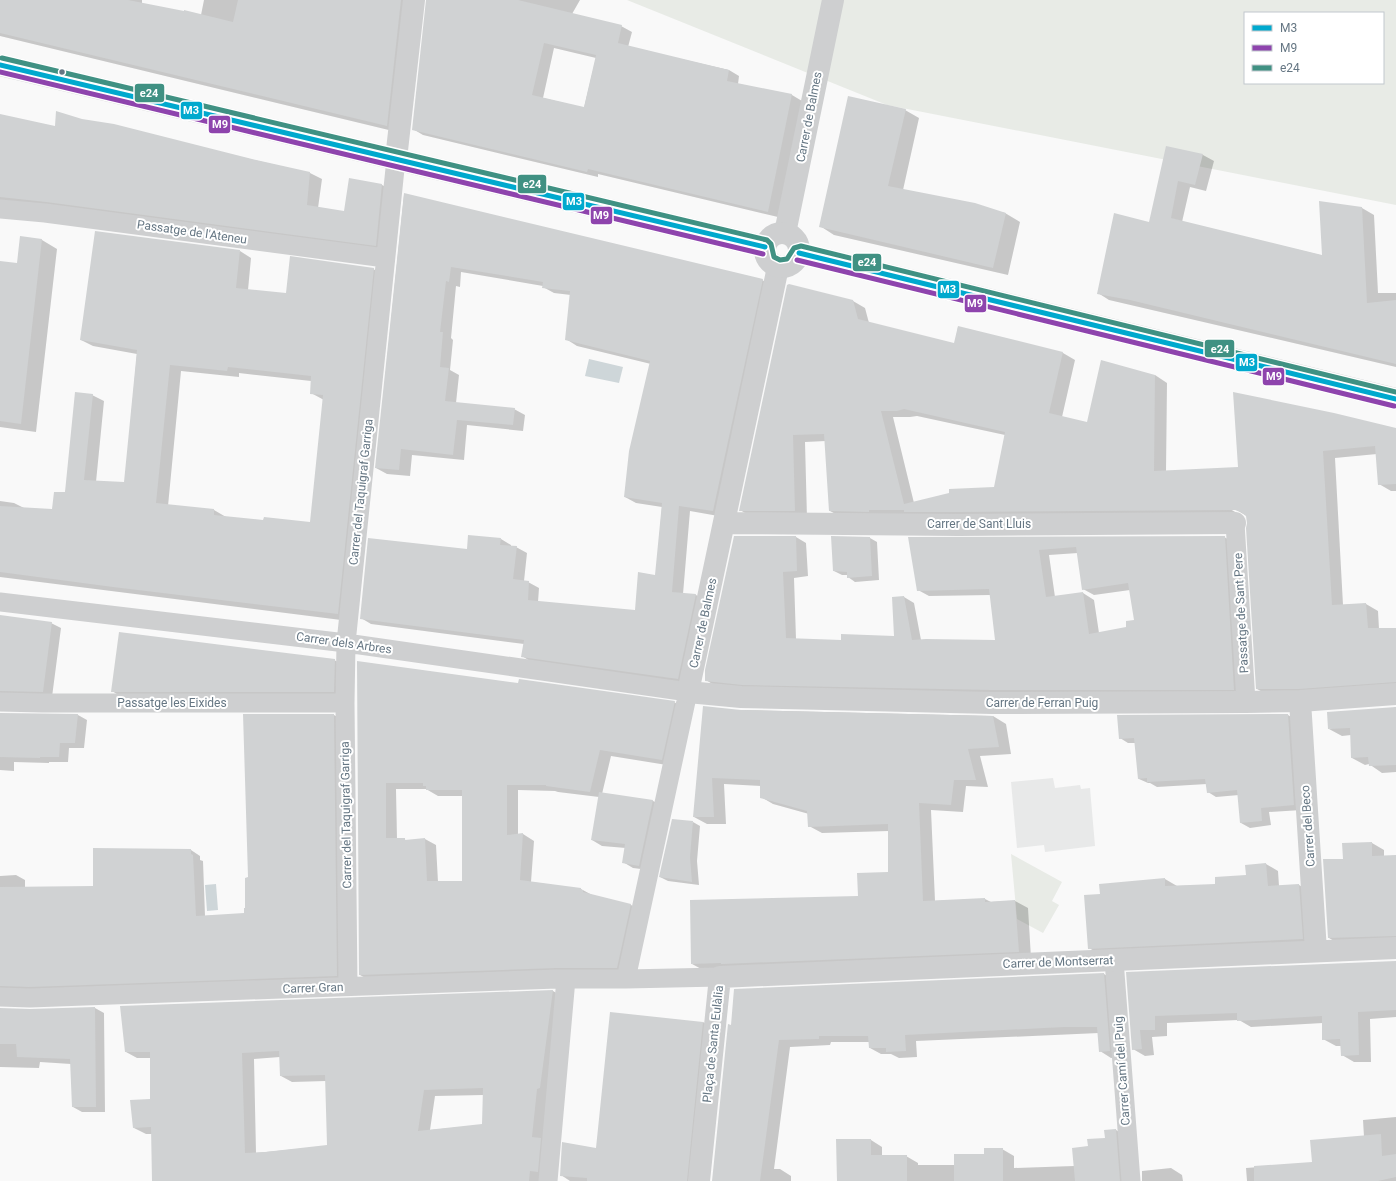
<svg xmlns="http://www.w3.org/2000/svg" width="1396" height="1181" font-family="Roboto,sans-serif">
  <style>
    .built { fill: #e8e9e9 }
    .green { fill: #e8ebe6; fill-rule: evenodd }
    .water { fill: #ced6d9 }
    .shadow { fill: #0003; fill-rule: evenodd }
    .building { fill: #d0d2d3; fill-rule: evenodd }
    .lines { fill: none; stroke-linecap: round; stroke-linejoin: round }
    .pedestrian { stroke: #cecfd0; stroke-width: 19 }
    .minor { stroke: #cecfd0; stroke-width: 22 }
    .tertiary { stroke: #cecfd0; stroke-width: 22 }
    .bus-1-casing { stroke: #fff; stroke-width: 8 }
    .bus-2-casing { stroke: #fff; stroke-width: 8 }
    .bus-3-casing { stroke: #fff; stroke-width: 8 }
    .bus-1 { stroke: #00a9ce; stroke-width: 5 }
    .bus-2 { stroke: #8e44ad; stroke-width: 5 }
    .bus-3 { stroke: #409183; stroke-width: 5 }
    .bus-dot { fill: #657683; stroke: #fff; stroke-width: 1.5 }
    .labels { text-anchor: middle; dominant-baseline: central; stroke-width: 4; stroke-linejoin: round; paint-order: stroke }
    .street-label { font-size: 12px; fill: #657683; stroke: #fff }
    .line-badge { stroke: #fff; stroke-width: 1.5 }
    .badge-label { font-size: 11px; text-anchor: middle; font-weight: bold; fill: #fff }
  </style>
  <rect width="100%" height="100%" fill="#f9f9f9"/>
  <path class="built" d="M 1053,778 L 1055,788 L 1080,785 L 1081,789 L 1090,788 L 1095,846 L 1045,852 L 1044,845 L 1017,848 L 1011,782 Z"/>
  <path class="green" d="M 627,0 L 1396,0 L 1396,205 L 887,105 ZM 1245,13 L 1383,13 L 1383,83 L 1245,83 Z
    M 1011,854 L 1062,882 L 1052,901 L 1059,905 L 1043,933 L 1017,919 Z"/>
  <path class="water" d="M 589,359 L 623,367 L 619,383 L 585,376 Z
    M 216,884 L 218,910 L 207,911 L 205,885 Z"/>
  <path class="shadow" d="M 0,0 L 142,0 L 142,4 L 201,15 L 204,0 L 413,0 L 397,132 L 0,36 Z
    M 427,0 L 580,0 L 572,14 L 621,26 L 632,32 L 628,47 L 729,70 L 739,76 L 738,84 L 792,95 L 802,101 L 778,217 L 598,174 L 598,177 L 423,135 L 413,129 ZM 554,48 L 596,58 L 584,108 L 543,98 Z
    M 905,110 L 919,118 L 903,190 L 1005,213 L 1020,222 L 1008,275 L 834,235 L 820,226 Z
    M 0,115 L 55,127 L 82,120 L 310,173 L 322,179 L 318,208 L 345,212 L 350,180 L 382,185 L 394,191 L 387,252 L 0,202 Z
    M 1167,147 L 1203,155 L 1214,161 L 1206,191 L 1190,187 L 1182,222 L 1324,256 L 1320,202 L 1362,208 L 1374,215 L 1378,293 L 1396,293 L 1396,367 L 1109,300 L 1098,293 L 1150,223 Z
    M 404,195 L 762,280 L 773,286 L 724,517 L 690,511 L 683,594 L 696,595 L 706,601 L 688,685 L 533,663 L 522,656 L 524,644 L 371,624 L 361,618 L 468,550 L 501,539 L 511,545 L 511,547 L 516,547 L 527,553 L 524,581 L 528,582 L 539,588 L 538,602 L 636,611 L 656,576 L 662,507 L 636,503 L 625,497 L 651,364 L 577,346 L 566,339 L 571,295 L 554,293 L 543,287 L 543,286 L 461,272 L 460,287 L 456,286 L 451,338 L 453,340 L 450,370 L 459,375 L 456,403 L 514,409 L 525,415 L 523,431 L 467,425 L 464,460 L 412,455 L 410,476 L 387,474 L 376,468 Z
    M 21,237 L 42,240 L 57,249 L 36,432 L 0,427 L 0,262 L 18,264 Z
    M 240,251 L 251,258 L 248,290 L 287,295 L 373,269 L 385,275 L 349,621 L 0,577 L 0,501 L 14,503 L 24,508 L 53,510 L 65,493 L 92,395 L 104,401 L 96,482 L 125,483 L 137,354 L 93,346 L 81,340 ZM 181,371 L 239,377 L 239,373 L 311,381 L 311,393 L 324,400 L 311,523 L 264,521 L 226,517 L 214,510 L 168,506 Z
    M 853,301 L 865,308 L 869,323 L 955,344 L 958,327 L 1063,353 L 1075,360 L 1062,417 L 1088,424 L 1155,375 L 1167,383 L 1166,472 L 1239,468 L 1396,429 L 1396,491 L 1391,491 L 1379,484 L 1377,454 L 1335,458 L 1343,605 L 1366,604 L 1378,611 L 1379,629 L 1396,628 L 1396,689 L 1270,696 L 1257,689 L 1247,516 L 1231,507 L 1230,509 L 1244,517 L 972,519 L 843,518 L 830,511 L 826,441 L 805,442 L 807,518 L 752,517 L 740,510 ZM 917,416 L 1005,435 L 995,488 L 914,503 L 893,417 L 910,417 Z
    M 796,537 L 806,543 L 808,576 L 794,578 L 796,639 L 842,641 L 895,637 L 904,597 L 914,603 L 921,640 L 996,641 L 991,595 L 929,596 L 918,590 L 909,538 L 1224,537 L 1235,543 L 1244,695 L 1003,696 L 717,687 L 706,680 ZM 1078,553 L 1083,589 L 1094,595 L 1130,590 L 1135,621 L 1127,628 L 1099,633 L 1094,600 L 1083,593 L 1055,597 L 1049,555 Z
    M 870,538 L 877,542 L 879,580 L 855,582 L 848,577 L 848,575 L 842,575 L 834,571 Z
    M 0,616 L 51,623 L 61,628 L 52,697 L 0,702 Z
    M 334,660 L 342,664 L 342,696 L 120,696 L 112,691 Z
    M 358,662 L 519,684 L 674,702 L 685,709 L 673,766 L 611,756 L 602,794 L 653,801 L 663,806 L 649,870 L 633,868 L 623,862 L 626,848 L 602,846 L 592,840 L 599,797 L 558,792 L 555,791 L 518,790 L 518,835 L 523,834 L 534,841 L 531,882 L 581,889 L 592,895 L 631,905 L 642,911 L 628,974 L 371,981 L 360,975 ZM 396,789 L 426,789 L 438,796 L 463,796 L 463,882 L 438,882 L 436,845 L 425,839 L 407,841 L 404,839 L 397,839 Z
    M 1396,707 L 1396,772 L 1382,773 L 1369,764 L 1365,765 L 1352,758 L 1351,735 L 1342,736 L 1329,729 Z
    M 741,710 L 993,716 L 1006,724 L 1011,754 L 980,756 L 988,787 L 966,786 L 963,812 L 931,810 L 935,901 L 985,899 L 991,902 L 1015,901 L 1028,908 L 1031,958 L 705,971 L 692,964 L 859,897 L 889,873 L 889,831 L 822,833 L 809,826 L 809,814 L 773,804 L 761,797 L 761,786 L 724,784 L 726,824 L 707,824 L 694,817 Z
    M 0,714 L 78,715 L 87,720 L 84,748 L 69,748 L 68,762 L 49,762 L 49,763 L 14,762 L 14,771 L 0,770 Z
    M 334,715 L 343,720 L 346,981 L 0,997 L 0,876 L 16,875 L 25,880 L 25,888 L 94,887 L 191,850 L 200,856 L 200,860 L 203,861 L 205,916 L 245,914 L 249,878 Z
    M 1288,715 L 1296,720 L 1302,810 L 1269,812 L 1271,825 L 1250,828 L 1241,823 L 1239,795 L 1216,797 L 1208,792 L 1207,784 L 1157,787 L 1150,783 L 1148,783 L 1139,779 L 1136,743 L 1128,743 L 1120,738 Z
    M 693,822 L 700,826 L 697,861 L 699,885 L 668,881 L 660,877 Z
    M 1372,843 L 1384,850 L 1384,857 L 1396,856 L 1396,943 L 1341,945 L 1329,938 L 1344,860 Z
    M 1266,864 L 1278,871 L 1279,886 L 1299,885 L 1311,892 L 1314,946 L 1101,955 L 1089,948 L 1101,894 L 1165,879 L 1177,886 L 1216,885 L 1247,876 L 1246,866 Z
    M 1396,962 L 1396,1017 L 1370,1019 L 1371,1062 L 1354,1062 L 1342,1055 L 1341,1046 L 1336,1046 L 1323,1039 L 1323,1023 L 1251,1027 L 1239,1020 L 1167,1023 L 1167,1036 L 1152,1037 L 1154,1055 L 1145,1056 L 1133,1049 L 1127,973 Z
    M 1104,974 L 1115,981 L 1121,1057 L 1111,1058 L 1100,1051 L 1099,1033 L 916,1041 L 917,1057 L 899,1058 L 891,1054 L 881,1054 L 870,1048 L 870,1042 L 831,1042 L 830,1045 L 790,1047 L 774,1169 L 780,1169 L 791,1176 L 791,1181 L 713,1181 L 732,1026 Z
    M 553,991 L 565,998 L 541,1181 L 153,1181 L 152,1134 L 146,1134 L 134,1128 L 151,1100 L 151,1058 L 137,1058 L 126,1052 L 121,1007 ZM 280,1057 L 281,1076 L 292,1082 L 326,1081 L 328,1146 L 256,1153 L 254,1059 ZM 484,1095 L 483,1125 L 430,1130 L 435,1096 Z
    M 95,1008 L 104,1013 L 105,1112 L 82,1112 L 73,1107 L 71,1064 L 40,1062 L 39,1068 L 0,1067 L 0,1009 L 30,1010 Z
    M 703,1022 L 714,1029 L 698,1181 L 570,1181 L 561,1175 L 597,1149 Z
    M 1396,1117 L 1396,1181 L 1247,1181 L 1246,1168 L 1313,1163 L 1364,1137 L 1363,1120 Z
    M 1116,1130 L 1127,1137 L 1131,1181 L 838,1181 L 871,1140 L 882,1147 L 882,1156 L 906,1156 L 918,1163 L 918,1165 L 955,1165 L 1002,1149 L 1014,1156 L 1014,1168 L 1074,1166 L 1089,1147 L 1106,1139 Z
    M 1171,1168 L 1182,1175 L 1183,1181 L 1142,1181 L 1142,1171 Z"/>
  <path class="building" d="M 0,0 L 128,0 L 184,11 L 184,10 L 233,22 L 238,0 L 401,0 L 387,126 L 0,33 Z
    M 426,0 L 518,0 L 622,25 L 618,43 L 729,70 L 727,81 L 792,94 L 768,212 L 588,169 L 587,172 L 412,130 ZM 544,43 L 596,55 L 584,107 L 532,95 Z
    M 848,96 L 906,109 L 888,186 L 975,203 L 1006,213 L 993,268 L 819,227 Z
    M 56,111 L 82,119 L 114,124 L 252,159 L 310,172 L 307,205 L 344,211 L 349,178 L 382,184 L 376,246 L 46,202 L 0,197 L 0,114 L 55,126 Z
    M 1166,146 L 1203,154 L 1195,185 L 1178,181 L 1171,218 L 1322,255 L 1319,201 L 1362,207 L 1367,303 L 1396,300 L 1396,364 L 1130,300 L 1097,294 L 1114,213 L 1149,222 Z
    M 404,193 L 763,279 L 713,511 L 679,506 L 672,592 L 696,594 L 678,679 L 521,657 L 524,640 L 360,619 L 368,538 L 467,549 L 468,535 L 501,538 L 500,545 L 517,546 L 513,579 L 529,581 L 528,600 L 635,610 L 638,572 L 655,575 L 662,503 L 624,497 L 629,451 L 650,361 L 565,340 L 570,291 L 542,288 L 543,282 L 451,267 L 449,282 L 446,281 L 440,332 L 443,332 L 440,367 L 449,368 L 445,401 L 515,408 L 513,425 L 457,420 L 453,455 L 401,449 L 399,470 L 375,468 Z
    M 95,231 L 240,250 L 236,288 L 286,293 L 290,256 L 374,268 L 338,614 L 113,587 L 0,572 L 0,506 L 52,509 L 54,492 L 65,492 L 75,392 L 93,394 L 84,480 L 124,482 L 137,350 L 80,340 ZM 170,365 L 227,371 L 228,367 L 311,376 L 310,394 L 323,395 L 310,522 L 264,517 L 263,520 L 214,515 L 214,509 L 156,503 Z
    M 20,236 L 42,239 L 21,424 L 0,421 L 0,261 L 17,263 Z
    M 789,284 L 853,300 L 858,319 L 954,343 L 958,326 L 1063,352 L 1049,413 L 1087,422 L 1101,360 L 1155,375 L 1154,471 L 1238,467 L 1233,392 L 1334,413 L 1396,428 L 1396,484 L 1378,485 L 1375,446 L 1323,451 L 1332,605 L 1366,603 L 1368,628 L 1396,628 L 1396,682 L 1299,689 L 1256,689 L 1246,528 L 1247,523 L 1246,516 L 1241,512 L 1235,510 L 959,512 L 904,512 L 904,510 L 869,510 L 869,512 L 829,511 L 824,434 L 793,435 L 795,511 L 739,511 L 787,285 ZM 904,409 L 1005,432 L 994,487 L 949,489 L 949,493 L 904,504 L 881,411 L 897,411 Z
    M 734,536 L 796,536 L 797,571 L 783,572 L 786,638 L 841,640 L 841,634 L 894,636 L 892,597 L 904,596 L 912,640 L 926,639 L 995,640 L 989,589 L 917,591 L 908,537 L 1225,536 L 1234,690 L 992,690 L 742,685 L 705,681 L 705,670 ZM 1076,547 L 1082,590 L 1128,583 L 1134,620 L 1126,621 L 1126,627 L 1089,634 L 1083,592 L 1046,597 L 1039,550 Z
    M 831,536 L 870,537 L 872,576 L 847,578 L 847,572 L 833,571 Z
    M 0,615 L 52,622 L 43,692 L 0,691 Z
    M 119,632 L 335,659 L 334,692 L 111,692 Z
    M 357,661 L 518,683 L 519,679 L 675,701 L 662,760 L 600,750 L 590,792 L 546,786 L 546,785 L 507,785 L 507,835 L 523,833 L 520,880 L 581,888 L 581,890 L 583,890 L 583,892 L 631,904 L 617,968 L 557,968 L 359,975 ZM 386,783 L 423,783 L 423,786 L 426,786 L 426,790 L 462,790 L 462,881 L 427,881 L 425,838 L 405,840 L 405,838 L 386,838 Z
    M 703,706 L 741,710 L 993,716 L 999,747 L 968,749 L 976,780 L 954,780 L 951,805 L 919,803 L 923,901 L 985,898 L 985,902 L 1015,900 L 1019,952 L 723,964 L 721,964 L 721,963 L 691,964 L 690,900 L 858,896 L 857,873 L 888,872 L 888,824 L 808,827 L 807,811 L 760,798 L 760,780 L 712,778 L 714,817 L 693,817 Z
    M 1396,707 L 1396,765 L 1369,766 L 1368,757 L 1351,758 L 1350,728 L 1328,729 L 1327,712 Z
    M 0,713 L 78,714 L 75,743 L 60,743 L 59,757 L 40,757 L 40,758 L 0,757 Z
    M 243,714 L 334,714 L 337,976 L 30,987 L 0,986 L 0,887 L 93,886 L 93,848 L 191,849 L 191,854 L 193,855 L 196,916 L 244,913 L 244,908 L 245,908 L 245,878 L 248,877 Z
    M 1288,714 L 1294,805 L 1261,808 L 1262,821 L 1240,823 L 1237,790 L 1207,793 L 1205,779 L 1147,782 L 1147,778 L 1138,779 L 1134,738 L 1119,739 L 1117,715 Z
    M 599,792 L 653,800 L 639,866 L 622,863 L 625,844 L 591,840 Z
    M 672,819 L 693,821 L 690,857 L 692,882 L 659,877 Z
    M 1372,842 L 1372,856 L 1396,855 L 1396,936 L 1328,938 L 1323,859 L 1343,859 L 1342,843 Z
    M 1266,863 L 1268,886 L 1299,884 L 1303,939 L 1088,949 L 1084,895 L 1100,894 L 1099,884 L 1165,878 L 1165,886 L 1215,884 L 1215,877 L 1246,875 L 1245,865 Z
    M 1396,961 L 1396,1010 L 1358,1012 L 1359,1055 L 1341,1056 L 1340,1039 L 1322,1040 L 1322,1016 L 1237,1021 L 1237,1013 L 1155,1016 L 1155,1030 L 1140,1030 L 1142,1049 L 1132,1050 L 1126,972 Z
    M 1104,973 L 1110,1051 L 1099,1052 L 1097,1027 L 1064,1027 L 905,1035 L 906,1051 L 886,1052 L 886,1048 L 869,1048 L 868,1036 L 819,1036 L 819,1039 L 779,1040 L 760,1181 L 712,1181 L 728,1024 L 731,1025 L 734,989 Z
    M 553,990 L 540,1088 L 537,1089 L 534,1118 L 532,1137 L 541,1138 L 538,1172 L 530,1171 L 529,1181 L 152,1181 L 151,1127 L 133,1128 L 130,1100 L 150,1099 L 150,1052 L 125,1052 L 120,1006 ZM 279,1051 L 280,1076 L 325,1075 L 327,1145 L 265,1152 L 245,1153 L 242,1053 ZM 483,1088 L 482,1124 L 418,1131 L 424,1090 Z
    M 95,1007 L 96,1107 L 72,1107 L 70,1059 L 17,1057 L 16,1044 L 0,1044 L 0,1008 L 30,1009 Z
    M 610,1012 L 703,1022 L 687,1181 L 587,1181 L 587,1178 L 560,1176 L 562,1142 L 596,1148 Z
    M 1116,1129 L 1120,1181 L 1075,1181 L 1072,1148 L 1088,1146 L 1087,1139 L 1105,1138 L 1104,1130 Z
    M 1381,1134 L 1382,1156 L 1396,1154 L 1396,1177 L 1378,1181 L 1254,1181 L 1254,1166 L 1312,1162 L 1310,1140 Z
    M 836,1139 L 871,1139 L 871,1155 L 907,1155 L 907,1181 L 837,1181 Z
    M 984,1148 L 1003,1148 L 1003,1181 L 954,1181 L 954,1154 L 984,1154 Z"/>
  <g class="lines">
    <path class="pedestrian" d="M 0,209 L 45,213 L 385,258
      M 1235,523 L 1246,702
      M 0,602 L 346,643 L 688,692 L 626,979
      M 0,702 L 42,703 L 345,703
      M 1114,960 L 1131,1181
      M 348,986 L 345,703 L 346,643 L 396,159
      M 0,997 L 30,998 L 557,979 L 626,979 L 720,977
      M 548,1181 L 566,979"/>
    <path class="minor" d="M 396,159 L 414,0
      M 785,233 L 833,0
      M 778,267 L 688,692 L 741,697 L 992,703 L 1246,702 L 1300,701 L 1396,694
      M 724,523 L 959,525 L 1235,523
      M 1300,701 L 1316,951
      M 699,1181 L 720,977 L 1396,948"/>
    <path class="tertiary" d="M 0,65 L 765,247
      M765 250a17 17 0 1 1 34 0a17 17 0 1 1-34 0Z
      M 799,253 L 1396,399"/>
    <g class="bus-1-casing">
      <path id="bus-1" d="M 0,65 L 765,247
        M 799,253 L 1396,399"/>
    </g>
    <g class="bus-2-casing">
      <path id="bus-2" d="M 0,72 L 763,254
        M 797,260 L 1394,406"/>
    </g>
    <g class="bus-3-casing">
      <path id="bus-3" d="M 2,58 L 767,240 L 771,244 L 774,257 L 780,260 L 787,259 L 794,248 L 801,246 L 1396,392"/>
    </g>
    <use href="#bus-1" class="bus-1"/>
    <use href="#bus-2" class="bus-2"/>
    <use href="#bus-3" class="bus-3"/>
  </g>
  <circle class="bus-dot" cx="62" cy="72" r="3.5"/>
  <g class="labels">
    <g class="street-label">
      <text transform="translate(809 117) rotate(-79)">Carrer de Balmes</text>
      <text transform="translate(192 232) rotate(8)">Passatge de l'Ateneu</text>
      <text transform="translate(361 492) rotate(-84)">Carrer del Taquigraf Garriga</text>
      <text x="979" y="524">Carrer de Sant Lluis</text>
      <text transform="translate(1241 613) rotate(-93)">Passatge de Sant Pere</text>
      <text transform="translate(703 623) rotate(-78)">Carrer de Balmes</text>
      <text transform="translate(344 643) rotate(8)">Carrer dels Arbres</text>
      <text x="172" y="703">Passatge les Eixides</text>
      <text x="1042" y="703">Carrer de Ferran Puig</text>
      <text transform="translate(346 815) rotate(-91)">Carrer del Taquigraf Garriga</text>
      <text transform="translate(1308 826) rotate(-94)">Carrer del Beco</text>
      <text transform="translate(1058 962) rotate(-2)">Carrer de Montserrat</text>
      <text transform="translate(313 988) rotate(-2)">Carrer Gran</text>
      <text transform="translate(713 1044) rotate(-84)">Plaça de Santa Eulàlia</text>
      <text transform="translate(1122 1071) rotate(-94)">Carrer Camí del Puig</text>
    </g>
  </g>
  <g class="line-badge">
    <rect x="134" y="83" width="31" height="20" rx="4" fill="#409183"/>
    <rect x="180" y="101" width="23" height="19" rx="4" fill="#00a9ce"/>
    <rect x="208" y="115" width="23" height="19" rx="4" fill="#8e44ad"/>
    <rect x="517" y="174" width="30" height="20" rx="4" fill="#409183"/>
    <rect x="562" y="192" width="23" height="19" rx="4" fill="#00a9ce"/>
    <rect x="590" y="206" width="23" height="19" rx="4" fill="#8e44ad"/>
    <rect x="852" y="253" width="30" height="19" rx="4" fill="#409183"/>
    <rect x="937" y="280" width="23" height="19" rx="4" fill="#00a9ce"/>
    <rect x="964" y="294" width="23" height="19" rx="4" fill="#8e44ad"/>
    <rect x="1204" y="339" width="31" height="19" rx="4" fill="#409183"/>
    <rect x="1235" y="353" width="23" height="19" rx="4" fill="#00a9ce"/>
    <rect x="1262" y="367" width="23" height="19" rx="4" fill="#8e44ad"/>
  </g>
  <g class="badge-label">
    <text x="149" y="97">e24</text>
    <text x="191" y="114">M3</text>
    <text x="220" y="128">M9</text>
    <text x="532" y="188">e24</text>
    <text x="574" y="205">M3</text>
    <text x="601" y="219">M9</text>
    <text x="867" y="266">e24</text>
    <text x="948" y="293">M3</text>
    <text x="975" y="307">M9</text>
    <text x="1220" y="353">e24</text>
    <text x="1247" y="366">M3</text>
    <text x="1274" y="380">M9</text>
  </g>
  <rect x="1244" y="12" width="140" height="72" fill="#ffffff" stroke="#c1c8cd"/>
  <rect x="1252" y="25" width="20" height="6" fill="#00a9ce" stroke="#c1c8cd"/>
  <text x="1280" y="32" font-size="12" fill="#657683">M3</text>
  <rect x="1252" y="45" width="20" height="6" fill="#8e44ad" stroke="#c1c8cd"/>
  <text x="1280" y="52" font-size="12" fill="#657683">M9</text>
  <rect x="1252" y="65" width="20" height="6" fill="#409183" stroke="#c1c8cd"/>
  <text x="1280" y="72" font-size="12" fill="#657683">e24</text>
</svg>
